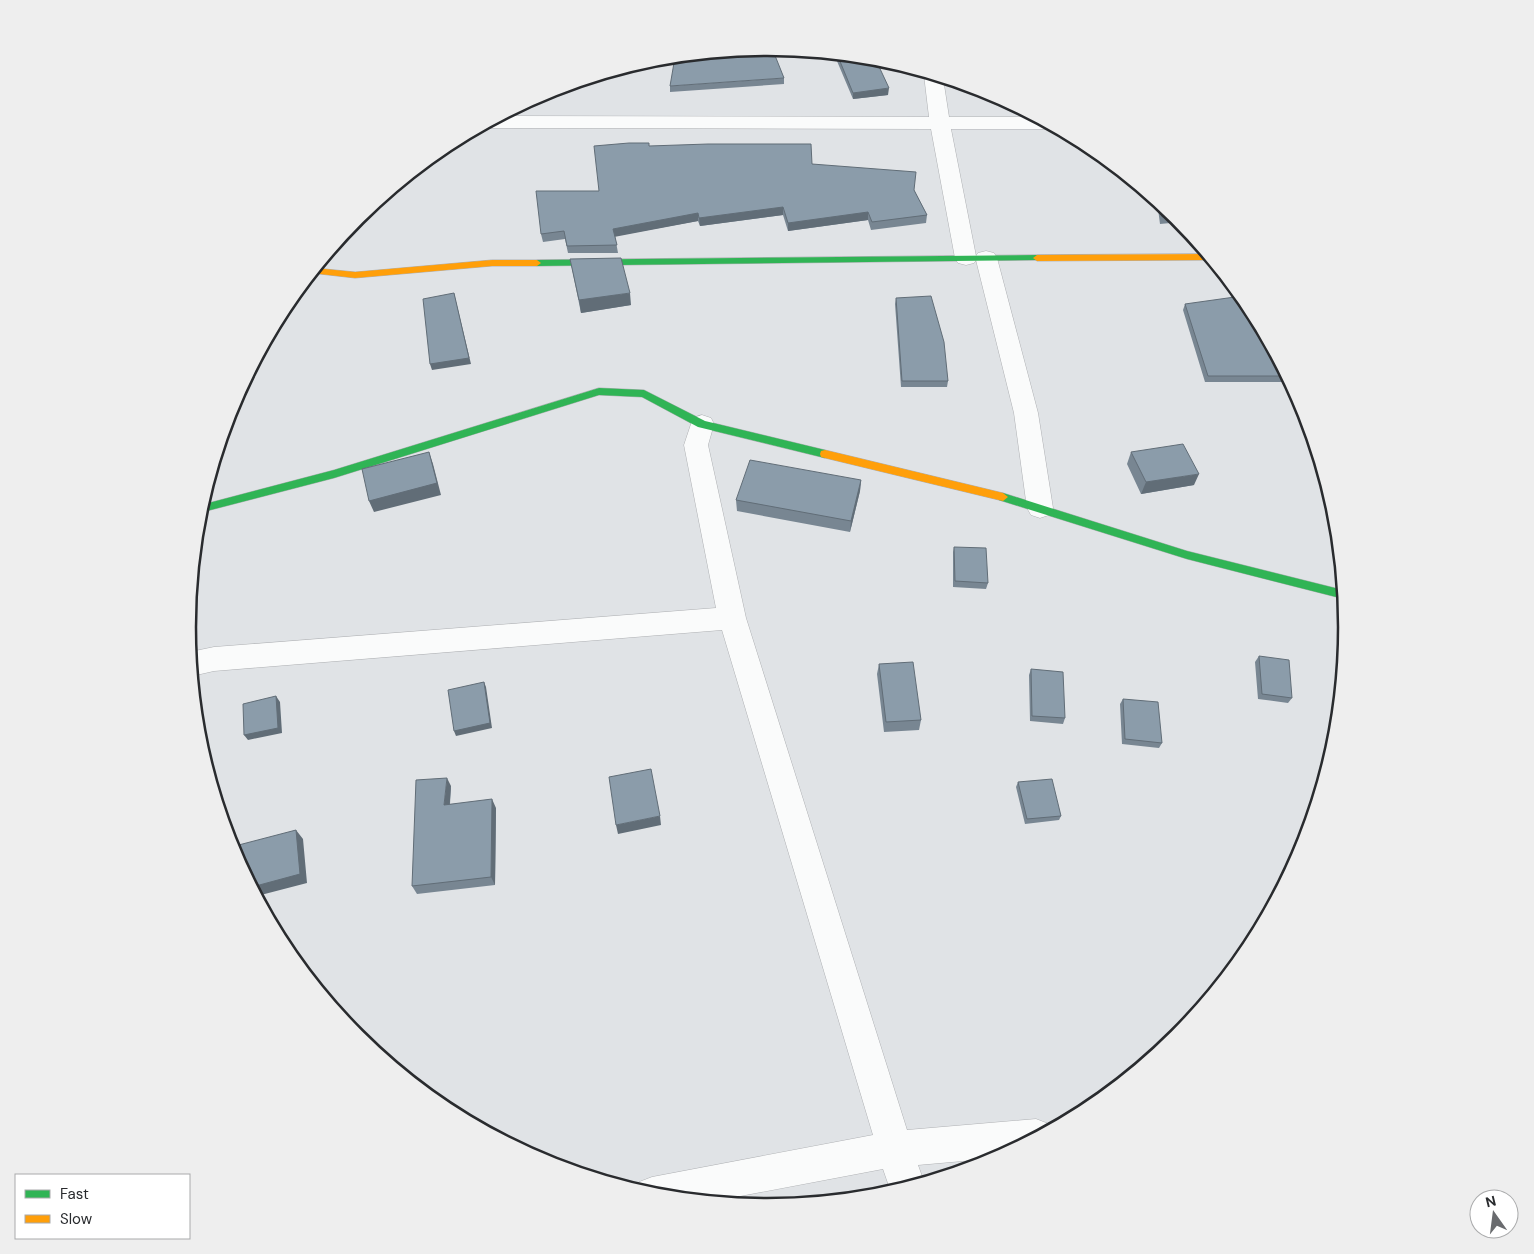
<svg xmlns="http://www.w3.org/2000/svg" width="1534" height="1254" font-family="'DM Sans',sans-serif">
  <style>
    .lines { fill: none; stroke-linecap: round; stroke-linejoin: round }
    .street-casing { stroke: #aeb0b3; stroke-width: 1 }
    .fast-casing { stroke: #aeb0b3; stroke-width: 1 }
    .slow-casing { stroke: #aeb0b3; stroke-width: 1 }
    .street { fill: #fafbfb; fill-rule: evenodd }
    .fast { fill: #30b455; fill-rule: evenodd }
    .slow { fill: #ff9f0a; fill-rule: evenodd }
    .wall { fill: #788692 }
    .shaded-wall { fill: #616d77 }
    .building { fill: #8b9caa; stroke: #616d77 }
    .rim { fill: none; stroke: #292b2e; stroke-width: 2.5 }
  </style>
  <rect width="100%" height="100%" fill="#e0e3e6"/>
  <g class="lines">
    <g class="street-casing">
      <path id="street" d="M 925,72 L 943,78 L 949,117 L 1036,117 L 1054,127 L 1047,129 L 951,129 L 976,256 L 978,253 L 986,251 L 994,253 L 997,258 L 1038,413 L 1053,508 L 1049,515 L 1040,518 L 1031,515 L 1027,508 L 1014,413 L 976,260 L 974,263 L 966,265 L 958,263 L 955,258 L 931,129 L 488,128 L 481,126 L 499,116 L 929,117 L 924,75 Z
        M 702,415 L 711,418 L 714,424 L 708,445 L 746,618 L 907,1130 L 1036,1119 L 1049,1124 L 1051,1129 L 997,1158 L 918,1165 L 924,1182 L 891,1192 L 883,1169 L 714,1201 L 654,1195 L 636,1190 L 639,1182 L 652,1177 L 873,1135 L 722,630 L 214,671 L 192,676 L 190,652 L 214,647 L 716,608 L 684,445 L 693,418 Z"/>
    </g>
    <g class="fast-casing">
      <path id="fast" d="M 1037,255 L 1040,256 L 1040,260 L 537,266 L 533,263 L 537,260 Z
        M 599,388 L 644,390 L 705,421 L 825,450 L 830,454 L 825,458 L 698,427 L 642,397 L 599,395 L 334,478 L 199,513 L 201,505 L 334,470 Z
        M 1003,493 L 1187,551 L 1343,590 L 1344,599 L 1187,559 L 999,500 L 998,497 L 999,494 Z"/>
    </g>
    <g class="slow-casing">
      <path id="slow" d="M 1207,254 L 1211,260 L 1037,261 L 1033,258 L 1037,255 Z
        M 492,260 L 537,260 L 541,263 L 537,266 L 492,266 L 355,278 L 311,273 L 315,268 L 355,272 Z
        M 825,450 L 1003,493 L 1008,497 L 1003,501 L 821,457 L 820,454 L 821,451 Z"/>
    </g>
    <use href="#street" class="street"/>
    <use href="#fast" class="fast"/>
    <use href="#slow" class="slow"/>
  </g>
  <path class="wall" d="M 834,54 L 875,58 L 888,95 L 853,99 Z
    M 784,78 L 784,84 L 670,92 L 670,86 Z
    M 649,146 L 812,164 L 914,190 L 927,215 L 926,223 L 871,230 L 868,220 L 788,231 L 783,215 L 700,226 L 698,221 L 615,236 L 618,253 L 568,253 L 565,239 L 543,242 L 541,234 L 599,191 Z
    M 1157,201 L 1177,217 L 1181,222 L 1160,224 Z
    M 570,259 L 631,305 L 581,313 Z
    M 896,298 L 948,381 L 947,387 L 901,387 L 895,304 Z
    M 1185,304 L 1249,305 L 1290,382 L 1205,382 L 1183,310 Z
    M 1131,452 L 1194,485 L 1141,494 L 1127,464 Z
    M 861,480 L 860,491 L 850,532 L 737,511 L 736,500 Z
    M 954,547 L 988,583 L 986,589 L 953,587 L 953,552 Z
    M 1259,656 L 1292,698 L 1288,703 L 1258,699 L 1255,662 Z
    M 879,664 L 921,720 L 919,730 L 884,732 L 877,674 Z
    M 1031,669 L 1065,718 L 1063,724 L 1030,721 L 1029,675 Z
    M 1123,699 L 1162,743 L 1159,748 L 1122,744 L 1120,704 Z
    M 1018,782 L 1061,816 L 1059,820 L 1025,824 L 1016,787 Z
    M 451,786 L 450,804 L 496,808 L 495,885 L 417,894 L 412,886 Z"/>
  <path class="shaded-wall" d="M 889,88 L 888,95 L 853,99 L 853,93 Z
    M 783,207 L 783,215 L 700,226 L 699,218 Z
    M 868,212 L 868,220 L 788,231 L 788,223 Z
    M 698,213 L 698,221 L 614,237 L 613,229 Z
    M 454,293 L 471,364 L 432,370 L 430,364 Z
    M 630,293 L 631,305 L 581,313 L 579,300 Z
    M 429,452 L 433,464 L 441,495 L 374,512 L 369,501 Z
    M 1199,474 L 1194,485 L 1141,494 L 1146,482 Z
    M 861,480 L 860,491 L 850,532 L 851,521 Z
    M 484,682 L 486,687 L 492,728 L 456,736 L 454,731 Z
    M 276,696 L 280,702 L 282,733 L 248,740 L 244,735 Z
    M 447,778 L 451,786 L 449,813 L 444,805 Z
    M 492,799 L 496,808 L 495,885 L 491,877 Z
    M 660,816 L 661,825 L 618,834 L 616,825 Z
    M 296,830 L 303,839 L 307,883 L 257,896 L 252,887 Z"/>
  <path class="building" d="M 767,48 L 772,48 L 784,78 L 670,86 L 675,57 Z
    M 837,54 L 875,58 L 889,88 L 853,93 Z
    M 629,143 L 649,143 L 649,146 L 708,144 L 811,144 L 812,164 L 916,172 L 914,190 L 927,215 L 872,222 L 868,212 L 788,223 L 783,207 L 699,218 L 698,213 L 613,229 L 617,245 L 567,246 L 564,231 L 541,234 L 536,191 L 599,191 L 594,146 Z
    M 1160,204 L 1175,216 L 1162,217 Z
    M 621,258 L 630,293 L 579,300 L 570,259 Z
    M 454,293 L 469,358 L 430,364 L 423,299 Z
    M 931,296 L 944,342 L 948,381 L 902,381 L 896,298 Z
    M 1242,296 L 1249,305 L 1287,376 L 1208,376 L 1185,304 Z
    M 1183,444 L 1199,474 L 1146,482 L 1131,452 Z
    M 429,452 L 437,483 L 369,501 L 362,469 Z
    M 750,460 L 861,480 L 851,521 L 736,500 Z
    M 954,547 L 986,548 L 988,583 L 955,581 Z
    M 1259,656 L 1289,660 L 1292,698 L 1262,694 Z
    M 913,662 L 921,720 L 886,722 L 879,664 Z
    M 1031,669 L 1063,672 L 1065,718 L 1032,716 Z
    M 484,682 L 490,723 L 454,731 L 448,690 Z
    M 276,696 L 278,728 L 244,735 L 243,704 Z
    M 1123,699 L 1158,702 L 1162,743 L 1125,739 Z
    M 651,769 L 660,816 L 616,825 L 609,777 Z
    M 447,778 L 444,805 L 492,799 L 491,877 L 412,886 L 416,780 Z
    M 1052,779 L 1061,816 L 1027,819 L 1018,782 Z
    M 296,830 L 300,874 L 252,887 L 231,847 Z"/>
  <path d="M0 0H1534V1254H0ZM196 627a571 571 0 1 1 1142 0a571 571 0 1 1-1142 0Z" fill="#eee" fill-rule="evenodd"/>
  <path class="rim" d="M196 627a571 571 0 1 1 1142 0a571 571 0 1 1-1142 0Z"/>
  <rect x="15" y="1174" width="175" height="65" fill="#ffffff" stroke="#a9aaab"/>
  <rect x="25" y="1190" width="25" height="8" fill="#30b455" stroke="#a9aaab"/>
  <text x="60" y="1199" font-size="15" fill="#292b2e">Fast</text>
  <rect x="25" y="1215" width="25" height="8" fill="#ff9f0a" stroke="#a9aaab"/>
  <text x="60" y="1224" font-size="15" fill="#292b2e">Slow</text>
  <g transform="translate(1494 1214) rotate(346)"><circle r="24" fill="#ffffff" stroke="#a9aaab"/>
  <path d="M0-4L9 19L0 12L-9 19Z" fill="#696b6e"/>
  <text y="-8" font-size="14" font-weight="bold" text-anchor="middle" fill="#292b2e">N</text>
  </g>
</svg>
